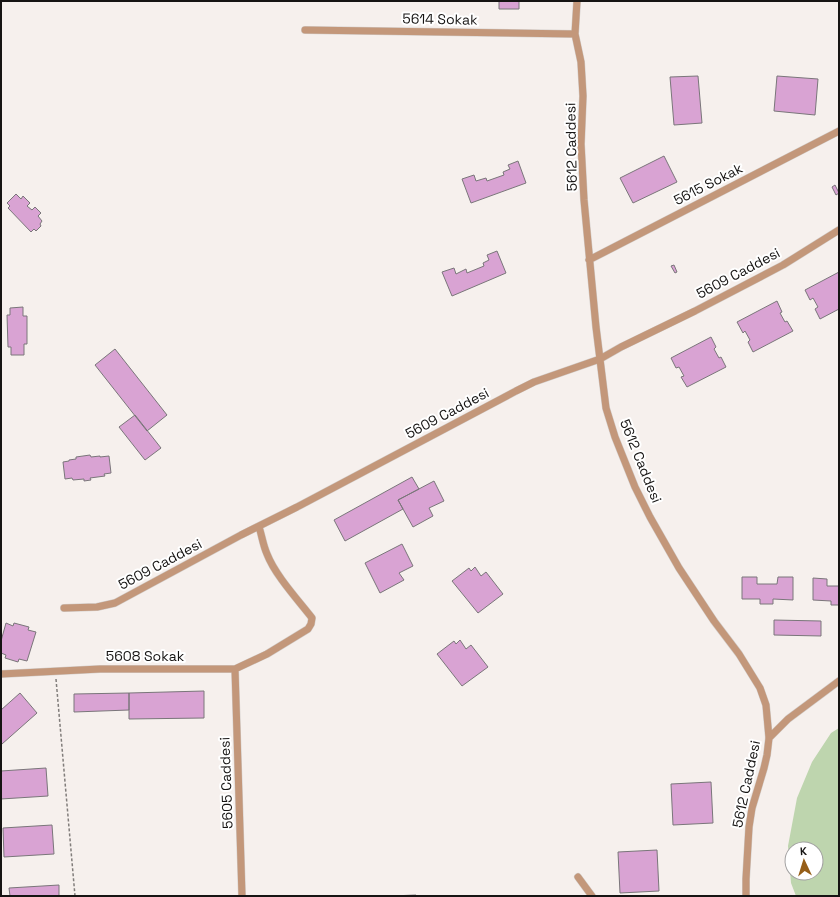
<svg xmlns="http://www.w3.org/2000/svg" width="840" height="897" font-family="'Space Grotesk',sans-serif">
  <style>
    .green { fill: #bed5ae; fill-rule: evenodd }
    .building { fill: #d9a3d3; stroke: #7a767a }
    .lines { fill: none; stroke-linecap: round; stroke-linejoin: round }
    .street-casing { stroke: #d2cdca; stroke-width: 8 }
    .path { stroke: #817d7b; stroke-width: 1.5; stroke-dasharray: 3 2; stroke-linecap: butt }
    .street { stroke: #c3977a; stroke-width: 7 }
    .labels { text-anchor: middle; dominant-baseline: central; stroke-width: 4; stroke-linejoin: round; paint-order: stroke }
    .street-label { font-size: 14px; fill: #161413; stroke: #fff }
  </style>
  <rect width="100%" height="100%" fill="#f6f0ed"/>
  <path class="green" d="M 839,728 L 839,896 L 796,896 L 791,883 L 788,846 L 797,798 L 812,762 L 831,733 ZM 792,849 L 816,849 L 816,873 L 792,873 Z"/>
  <path class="building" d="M 499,1 L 519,1 L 519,9 L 499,9 Z
    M 698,76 L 702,123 L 674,125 L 670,77 Z
    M 777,76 L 818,79 L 815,115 L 774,111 Z
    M 664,156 L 677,182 L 633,203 L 620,178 Z
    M 518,161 L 526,183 L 471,203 L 462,179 L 474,175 L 476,181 L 486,178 L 487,181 L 504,175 L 503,172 L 510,169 L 508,165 Z
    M 835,185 L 839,193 L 836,195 L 832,187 Z
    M 16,194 L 21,199 L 23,196 L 30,203 L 27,206 L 32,210 L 35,207 L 41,213 L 38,216 L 42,221 L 40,224 L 41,226 L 36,231 L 34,229 L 31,232 L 8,208 L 10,206 L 7,203 Z
    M 497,251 L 506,273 L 452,296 L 442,272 L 454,268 L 456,274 L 466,269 L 467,273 L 484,266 L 483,263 L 489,260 L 487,255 Z
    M 674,265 L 677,272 L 675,273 L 671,266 Z
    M 839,272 L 839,309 L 820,319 L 815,309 L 818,307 L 813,298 L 810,300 L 805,290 Z
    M 777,301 L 782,312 L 780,313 L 785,322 L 787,321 L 793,331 L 753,352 L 748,342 L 750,340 L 745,331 L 743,333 L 737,322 Z
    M 23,307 L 23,316 L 27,316 L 27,344 L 24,344 L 24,355 L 11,355 L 11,347 L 8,347 L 7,315 L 10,315 L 10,308 Z
    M 711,337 L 716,347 L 714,349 L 719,358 L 721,357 L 726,367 L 687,387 L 681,377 L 684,376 L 679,367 L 676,368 L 671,358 Z
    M 115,349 L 167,415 L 147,431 L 95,365 Z
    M 135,415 L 161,448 L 145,460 L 119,427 Z
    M 90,455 L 91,457 L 100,456 L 100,457 L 109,456 L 111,473 L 104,474 L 105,476 L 90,478 L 91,480 L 84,481 L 84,479 L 73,480 L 72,478 L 65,479 L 63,462 L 69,461 L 69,460 L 76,459 L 76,457 Z
    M 412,477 L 419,489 L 398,500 L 403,509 L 345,541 L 334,520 Z
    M 434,481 L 444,501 L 429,508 L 433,516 L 413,527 L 398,500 Z
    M 402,544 L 413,566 L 399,573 L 404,580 L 380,593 L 365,563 Z
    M 475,567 L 481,576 L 486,572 L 503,594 L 478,613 L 452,581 L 469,568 L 471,571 Z
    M 742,577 L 757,577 L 757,584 L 777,584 L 778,577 L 793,577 L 793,600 L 773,599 L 773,604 L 760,604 L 760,599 L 742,599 Z
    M 813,578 L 827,579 L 827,586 L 839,586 L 839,605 L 831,605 L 831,601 L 813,600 Z
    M 774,620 L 821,621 L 821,636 L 774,635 Z
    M 6,623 L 13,626 L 14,623 L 29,627 L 28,630 L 36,632 L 27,661 L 19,659 L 18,662 L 5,658 L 6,655 L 1,653 L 1,641 Z
    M 460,640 L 466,649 L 471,645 L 488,667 L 462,686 L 437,654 L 454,641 L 456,644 Z
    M 204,691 L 204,718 L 129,719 L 129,693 Z
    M 20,693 L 37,713 L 2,744 L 1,744 L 1,710 Z
    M 129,693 L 129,710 L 74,712 L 74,694 Z
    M 46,768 L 48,796 L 1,799 L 1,771 Z
    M 711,782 L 713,823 L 673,825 L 671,784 Z
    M 52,825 L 54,854 L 4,857 L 3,828 Z
    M 657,850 L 659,891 L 620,893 L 618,852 Z
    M 59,885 L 59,896 L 10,896 L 9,888 Z
    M 416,895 L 416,896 L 391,896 Z"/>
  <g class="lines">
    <g class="street-casing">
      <path id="street" d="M 577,1 L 575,34 L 581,62 L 583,96 L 581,144 L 584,200 L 596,327 L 606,408 L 615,437 L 635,487 L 650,517 L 679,568 L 714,621 L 739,654 L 760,688 L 766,705 L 769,738 L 767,755 L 764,768 L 752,808 L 749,827 L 746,879 L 746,896
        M 305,30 L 575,34
        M 589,260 L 839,131
        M 64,608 L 97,607 L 115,603 L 241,535 L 297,507 L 516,391 L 534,382 L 600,359 L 621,347 L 695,311 L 783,265 L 839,230
        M 235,669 L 242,896
        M 1,674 L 100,669 L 235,669 L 267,654 L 308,629 L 311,624 L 312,618 C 298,600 275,575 267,554 C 263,545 262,536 259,527
        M 769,738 L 788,719 L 839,681
        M 578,877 L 592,896"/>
    </g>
    <path class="path" d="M 56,679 L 75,896"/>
    <use href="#street" class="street"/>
  </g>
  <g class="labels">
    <g class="street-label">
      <text transform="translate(440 19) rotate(1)">5614 Sokak</text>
      <text transform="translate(571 147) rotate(-91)">5612 Caddesi</text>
      <text transform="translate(708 184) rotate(-27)">5615 Sokak</text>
      <text transform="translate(738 273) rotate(-28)">5609 Caddesi</text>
      <text transform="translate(447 413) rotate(-28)">5609 Caddesi</text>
      <text transform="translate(641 461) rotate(68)">5612 Caddesi</text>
      <text transform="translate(160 564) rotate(-28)">5609 Caddesi</text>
      <text x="145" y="656">5608 Sokak</text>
      <text transform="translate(226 783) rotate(-92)">5605 Caddesi</text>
      <text transform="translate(746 784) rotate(-78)">5612 Caddesi</text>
    </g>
  </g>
  <rect width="840" height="897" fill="none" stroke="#161413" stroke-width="4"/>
  <g transform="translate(804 861) rotate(356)"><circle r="19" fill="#ffffff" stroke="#a2a1a1"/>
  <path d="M0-3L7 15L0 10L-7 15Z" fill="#965f19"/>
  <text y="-6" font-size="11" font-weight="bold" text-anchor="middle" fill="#161413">K</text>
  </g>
</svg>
